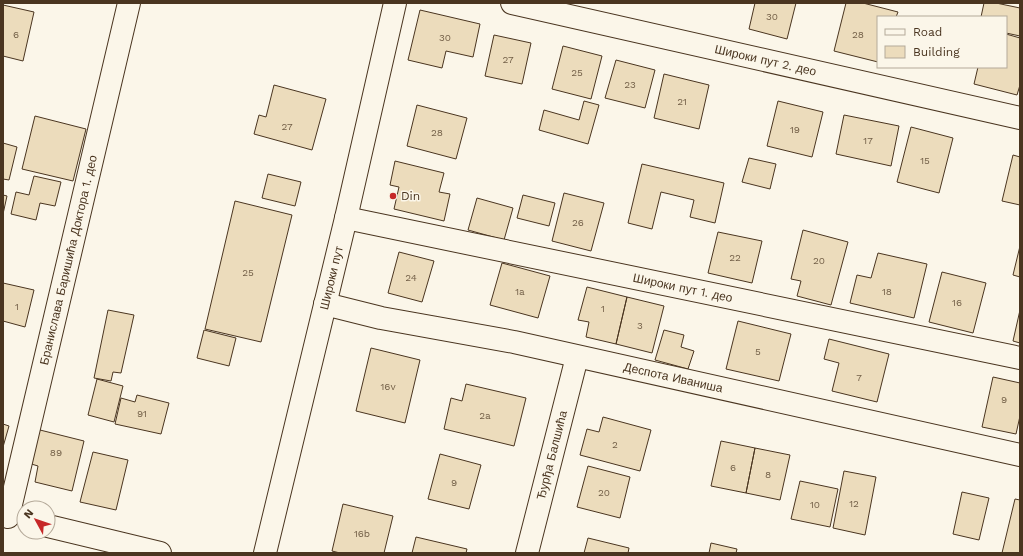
<svg xmlns="http://www.w3.org/2000/svg" width="1023" height="556" font-family="'Work Sans',sans-serif">
  <style>
    .building { fill: #ecdcbc; stroke: #4a3520 }
    .lines { fill: none; stroke-linecap: round; stroke-linejoin: round }
    .minor-casing { stroke: #4a3520; stroke-width: 24 }
    .minor { stroke: #fbf6e9; stroke-width: 22 }
    .poi-dot { fill: #c62828; stroke: #fbf6e9; stroke-width: 1.5 }
    .labels { text-anchor: middle; dominant-baseline: central; stroke-width: 3; stroke-linejoin: round; paint-order: stroke }
    .number-label { font-size: 10px; fill: #725f47 }
    .street-label { font-size: 12px; fill: #4a3520; stroke: #fbf6e9 }
    .poi-label { font-size: 12px; fill: #4a3520; stroke: #fbf6e9; text-anchor: start }
  </style>
  <rect width="100%" height="100%" fill="#fbf6e9"/>
  <path class="building" d="M 755,3 L 796,3 L 787,39 L 749,29 Z
    M 846,3 L 863,3 L 898,12 L 896,17 L 878,17 L 878,62 L 834,51 Z
    M 984,3 L 996,3 L 1020,8 L 1020,36 L 1006,33 L 1006,17 L 981,17 Z
    M 3,5 L 34,12 L 23,61 L 3,56 Z
    M 420,10 L 480,24 L 473,57 L 446,51 L 442,68 L 408,60 Z
    M 1006,34 L 1020,38 L 1020,85 L 1017,95 L 974,84 L 978,67 L 1006,67 Z
    M 494,35 L 531,43 L 522,84 L 485,76 Z
    M 563,46 L 602,56 L 591,99 L 552,89 Z
    M 616,60 L 655,70 L 645,108 L 605,98 Z
    M 664,74 L 709,85 L 699,129 L 654,118 Z
    M 274,85 L 326,99 L 312,150 L 254,134 L 259,115 L 266,117 Z
    M 584,101 L 599,105 L 588,144 L 539,130 L 544,110 L 579,120 Z
    M 778,101 L 823,112 L 812,157 L 767,146 Z
    M 417,105 L 467,118 L 456,159 L 407,146 Z
    M 844,115 L 899,126 L 891,166 L 836,154 Z
    M 35,116 L 86,129 L 73,181 L 22,169 Z
    M 911,127 L 953,138 L 939,193 L 897,182 Z
    M 3,143 L 17,147 L 9,180 L 3,179 Z
    M 1013,155 L 1020,157 L 1020,205 L 1002,201 Z
    M 749,158 L 776,164 L 770,189 L 742,182 Z
    M 395,161 L 444,173 L 439,192 L 450,194 L 444,221 L 394,209 L 399,187 L 390,185 Z
    M 642,164 L 724,183 L 715,223 L 690,217 L 694,200 L 661,192 L 652,229 L 628,223 Z
    M 268,174 L 301,182 L 295,206 L 262,198 Z
    M 34,176 L 61,182 L 55,206 L 40,203 L 36,220 L 11,214 L 16,192 L 29,195 Z
    M 564,193 L 604,203 L 591,251 L 552,241 Z
    M 3,195 L 7,196 L 3,214 Z
    M 523,195 L 555,203 L 549,226 L 517,218 Z
    M 477,198 L 513,208 L 504,240 L 468,230 Z
    M 235,201 L 292,215 L 261,342 L 205,329 Z
    M 803,230 L 848,242 L 831,305 L 797,296 L 801,281 L 791,279 Z
    M 718,232 L 762,241 L 752,283 L 708,273 Z
    M 1020,246 L 1020,277 L 1013,275 Z
    M 399,252 L 434,261 L 422,302 L 388,293 Z
    M 878,253 L 927,264 L 914,318 L 850,303 L 857,275 L 871,278 Z
    M 502,263 L 550,276 L 538,318 L 490,305 Z
    M 942,272 L 986,283 L 973,333 L 929,322 Z
    M 3,283 L 34,290 L 25,327 L 3,321 Z
    M 587,287 L 627,297 L 616,344 L 586,337 L 589,322 L 578,320 Z
    M 627,297 L 664,306 L 652,353 L 616,344 Z
    M 108,310 L 134,315 L 121,373 L 113,372 L 111,381 L 94,378 Z
    M 1020,310 L 1020,343 L 1013,341 Z
    M 738,321 L 791,334 L 779,381 L 726,369 Z
    M 204,330 L 236,338 L 229,366 L 197,358 Z
    M 664,330 L 684,335 L 681,347 L 694,351 L 688,369 L 655,360 Z
    M 829,339 L 889,354 L 877,402 L 832,391 L 839,363 L 824,359 Z
    M 371,348 L 420,360 L 405,423 L 356,411 Z
    M 993,377 L 1020,383 L 1020,416 L 1016,434 L 982,427 Z
    M 97,379 L 123,386 L 114,422 L 88,415 Z
    M 466,384 L 526,398 L 514,446 L 444,429 L 451,398 L 462,401 Z
    M 137,395 L 169,403 L 161,434 L 115,424 L 121,398 L 135,402 Z
    M 603,417 L 651,430 L 640,471 L 580,455 L 587,429 L 599,432 Z
    M 3,424 L 9,426 L 3,447 Z
    M 36,429 L 84,441 L 72,491 L 35,482 L 38,466 L 28,463 Z
    M 721,441 L 755,448 L 746,493 L 711,486 Z
    M 755,448 L 790,455 L 780,500 L 746,493 Z
    M 93,452 L 128,460 L 116,510 L 80,502 Z
    M 440,454 L 481,465 L 469,509 L 428,499 Z
    M 588,466 L 630,477 L 620,518 L 577,507 Z
    M 844,471 L 876,477 L 865,535 L 833,528 Z
    M 800,481 L 838,489 L 830,527 L 791,519 Z
    M 962,492 L 989,498 L 979,540 L 953,534 Z
    M 1015,499 L 1020,500 L 1020,553 L 1002,553 Z
    M 343,504 L 393,516 L 384,553 L 340,553 L 332,551 Z
    M 416,537 L 467,549 L 466,553 L 412,553 Z
    M 588,538 L 629,548 L 628,553 L 584,553 Z
    M 711,543 L 737,549 L 736,553 L 709,553 Z"/>
  <g class="lines">
    <g class="minor-casing">
      <g id="minor">
        <path id="s1" d="M 512,3 L 1020,118"/>
        <path id="s2" d="M 346,218 L 1020,358"/>
        <path id="s3" d="M 325,304 L 381,318 L 514,342 L 1020,455"/>
        <path id="s4" d="M 8,517 L 129,3"/>
        <path d="M 48,526 L 160,553"/>
        <path id="s5" d="M 265,553 L 346,218 L 395,3"/>
        <path id="s6" d="M 527,553 L 577,357"/>
      </g>
    </g>
    <use href="#minor" class="minor"/>
  </g>
  <circle class="poi-dot" cx="393" cy="196" r="4"/>
  <g class="labels">
    <g class="number-label">
      <text x="772" y="16">30</text>
      <text x="16" y="34">6</text>
      <text x="858" y="34">28</text>
      <text x="445" y="37">30</text>
      <text x="508" y="59">27</text>
      <text x="577" y="72">25</text>
      <text x="630" y="84">23</text>
      <text x="682" y="101">21</text>
      <text x="287" y="126">27</text>
      <text x="795" y="129">19</text>
      <text x="437" y="132">28</text>
      <text x="868" y="140">17</text>
      <text x="925" y="160">15</text>
      <text x="578" y="222">26</text>
      <text x="735" y="257">22</text>
      <text x="819" y="260">20</text>
      <text x="248" y="272">25</text>
      <text x="411" y="277">24</text>
      <text x="520" y="291">1a</text>
      <text x="887" y="291">18</text>
      <text x="957" y="302">16</text>
      <text x="17" y="306">1</text>
      <text x="603" y="308">1</text>
      <text x="640" y="325">3</text>
      <text x="758" y="351">5</text>
      <text x="859" y="377">7</text>
      <text x="388" y="386">16v</text>
      <text x="1004" y="399">9</text>
      <text x="142" y="413">91</text>
      <text x="485" y="415">2a</text>
      <text x="615" y="444">2</text>
      <text x="56" y="452">89</text>
      <text x="733" y="467">6</text>
      <text x="768" y="474">8</text>
      <text x="454" y="482">9</text>
      <text x="604" y="492">20</text>
      <text x="854" y="503">12</text>
      <text x="815" y="504">10</text>
      <text x="362" y="533">16b</text>
    </g>
    <g class="street-label">
      <text stroke="none"><textPath href="#s1" startOffset="260">Широки пут 2. део</textPath></text>
      <text stroke="none"><textPath href="#s4" startOffset="264">Бранислава Баришића Доктора 1. део</textPath></text>
      <text stroke="none"><textPath href="#s5" startOffset="283">Широки пут</textPath></text>
      <text stroke="none"><textPath href="#s2" startOffset="344">Широки пут 1. део</textPath></text>
      <text stroke="none"><textPath href="#s3" startOffset="356">Деспота Иваниша</textPath></text>
      <text stroke="none"><textPath href="#s6" startOffset="101">Ђурђа Балшића</textPath></text>
    </g>
    <g class="poi-label">
      <text x="401" y="196">Din</text>
    </g>
  </g>
  <rect width="1023" height="556" fill="none" stroke="#4a3520" stroke-width="8"/>
  <rect x="877" y="16" width="130" height="52" fill="#fbf6e9" stroke="#b4a999"/>
  <rect x="885" y="29" width="20" height="6" fill="#fbf6e9" stroke="#b4a999"/>
  <text x="913" y="36" font-size="12" fill="#4a3520">Road</text>
  <rect x="885" y="46" width="20" height="12" fill="#ecdcbc" stroke="#b4a999"/>
  <text x="913" y="56" font-size="12" fill="#4a3520">Building</text>
  <g transform="translate(36 520) rotate(310)"><circle r="19" fill="#fbf6e9" stroke="#b4a999"/>
  <path d="M0-3L7 15L0 10L-7 15Z" fill="#c62828"/>
  <text y="-6" font-size="11" font-weight="bold" text-anchor="middle" fill="#4a3520">N</text>
  </g>
</svg>
